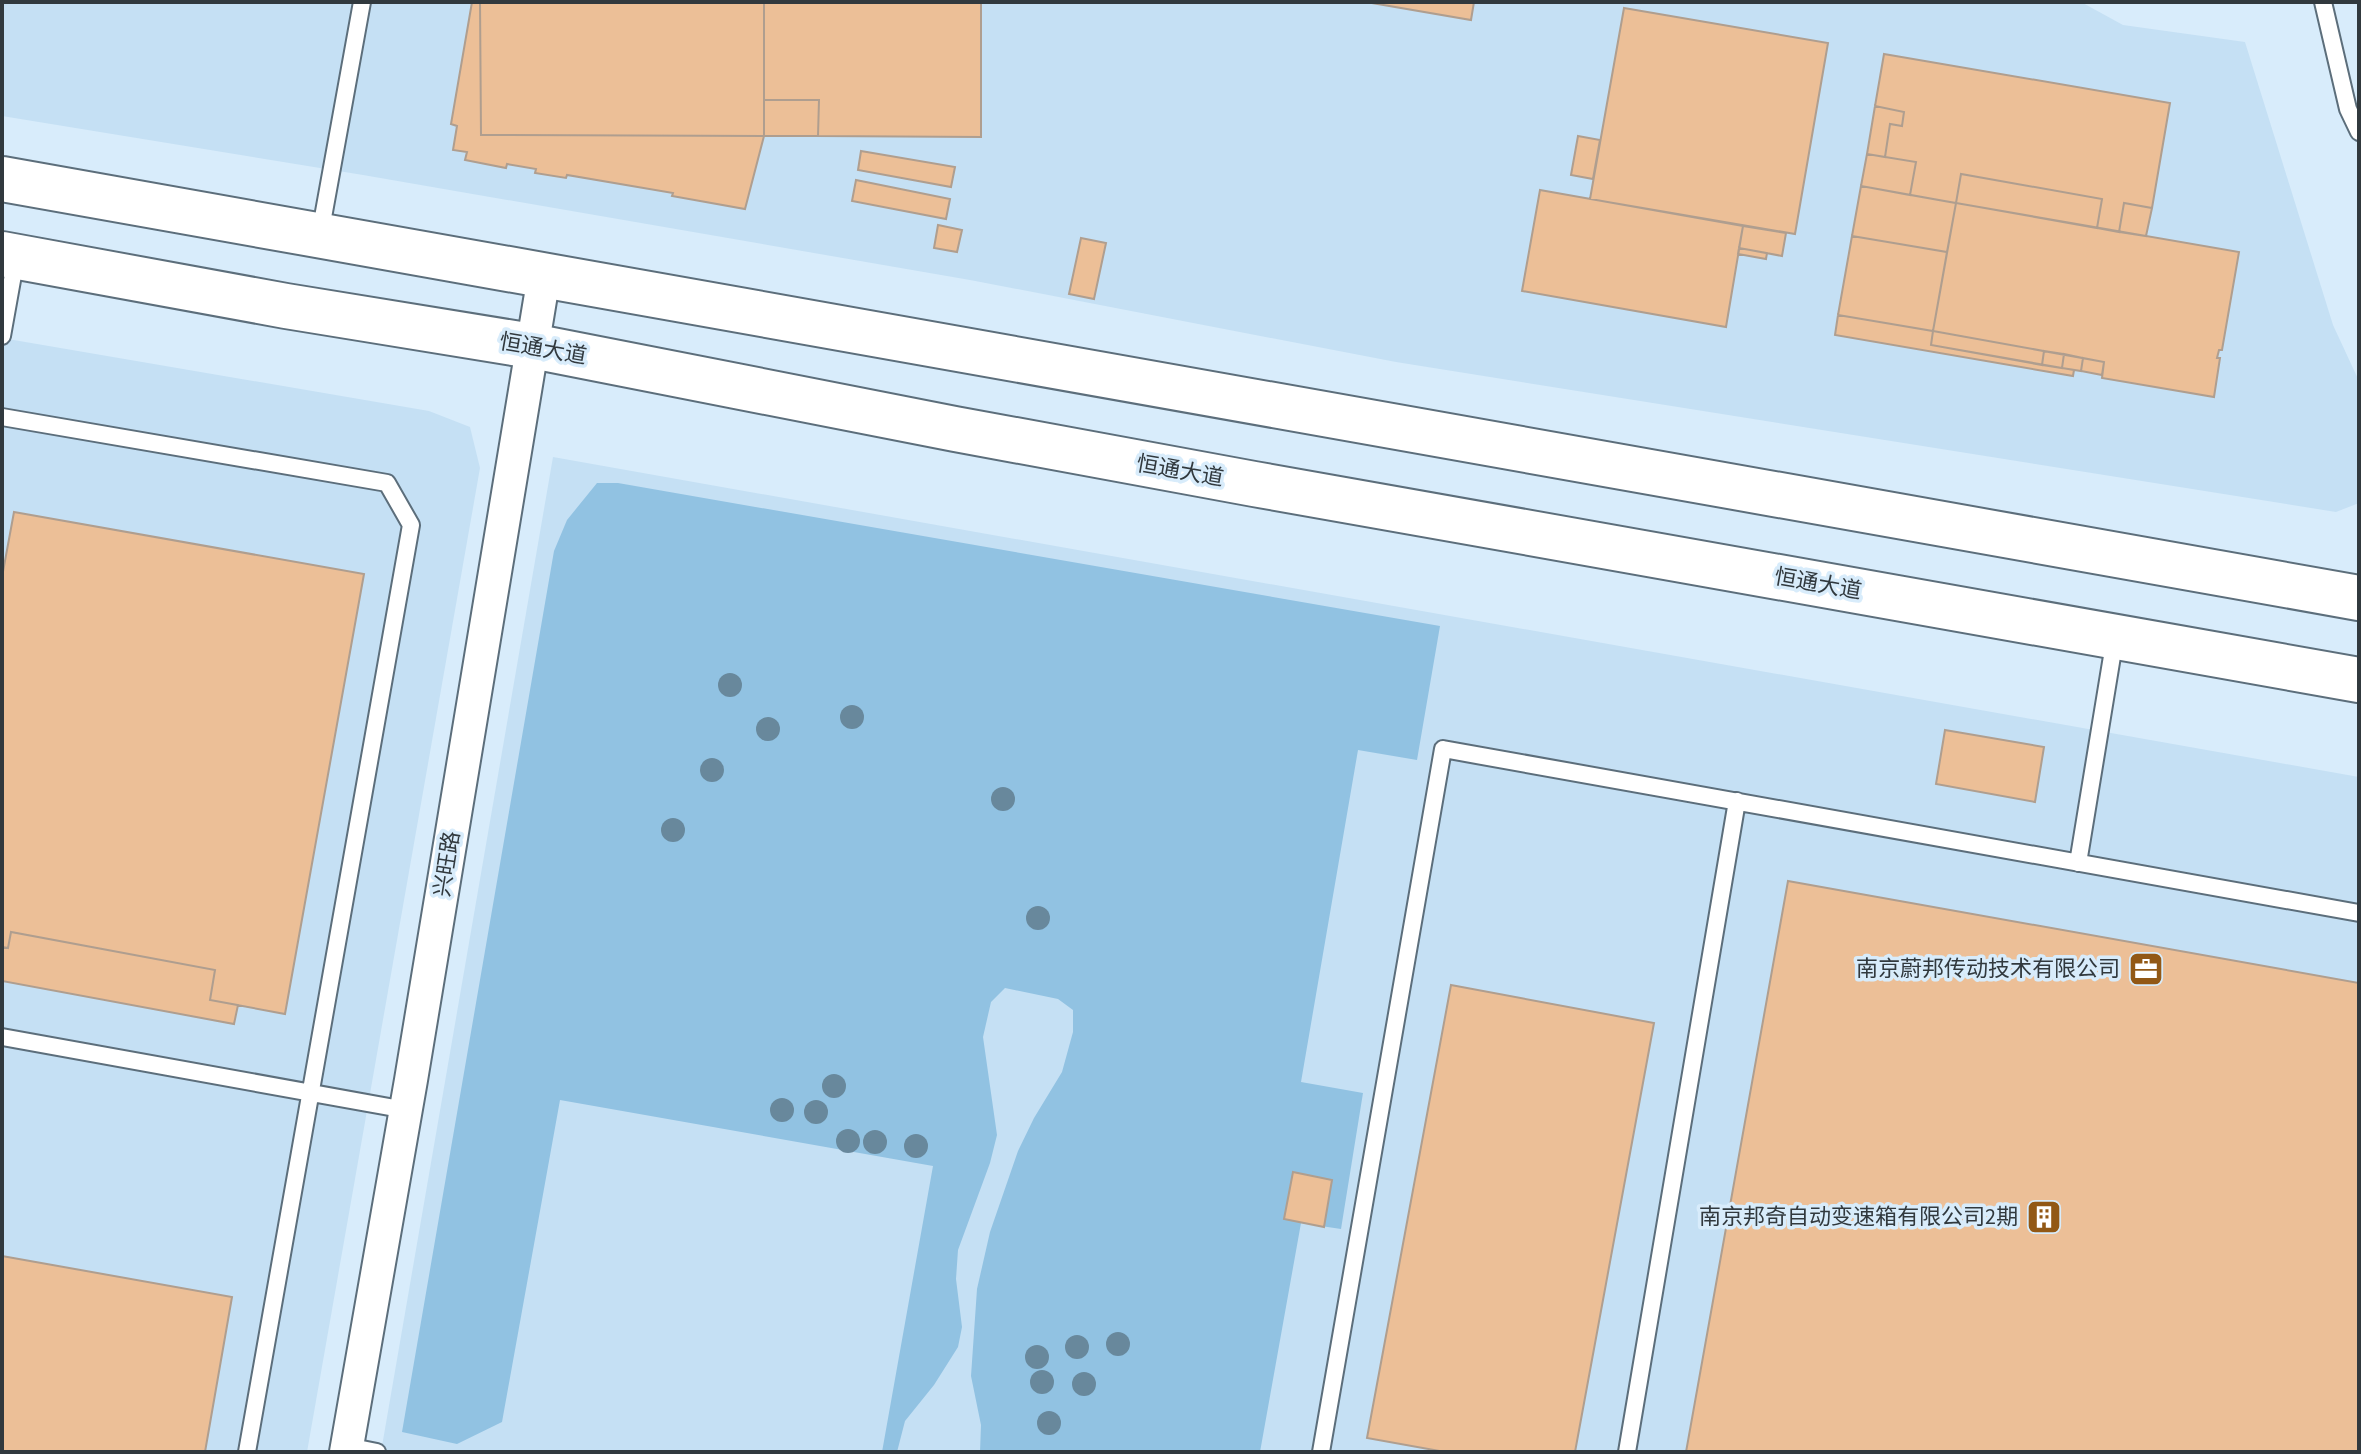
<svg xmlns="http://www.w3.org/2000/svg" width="2361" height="1454" font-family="'Source Sans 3','Noto Sans SC',sans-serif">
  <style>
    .built { fill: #c5e0f4 }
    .green { fill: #91c2e2 }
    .building { fill: #ecbf97; stroke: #af9e8f; stroke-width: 2 }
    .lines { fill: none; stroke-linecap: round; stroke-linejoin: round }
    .lane-casing { stroke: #5c6e7b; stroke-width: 20 }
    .street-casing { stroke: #5c6e7b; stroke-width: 36 }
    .secondary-casing { stroke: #5c6e7b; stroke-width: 48 }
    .lane { stroke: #fff; stroke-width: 16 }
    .street { stroke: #fff; stroke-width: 32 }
    .secondary { stroke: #fff; stroke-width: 44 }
    .tree { fill: #68889c }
    .labels { text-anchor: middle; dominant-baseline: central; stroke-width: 7; stroke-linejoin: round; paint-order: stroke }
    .street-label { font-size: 22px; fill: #31393e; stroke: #d8ecfb }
    .poi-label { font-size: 22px; fill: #31393e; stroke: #d8ecfb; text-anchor: end }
  </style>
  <rect width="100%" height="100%" fill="#d8ecfb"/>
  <path class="built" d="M 2,2 L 2081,2 L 2123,25 L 2245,42 L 2333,325 L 2359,381 L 2359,503 L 2336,512 L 1396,362 L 970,280 L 363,175 L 2,116 Z
    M 2,338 L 429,411 L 470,427 L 480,468 L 307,1452 L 2,1452 Z
    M 553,457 L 2359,777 L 2359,1452 L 381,1452 Z"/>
  <path class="green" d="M 597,483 L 618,483 L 1440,626 L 1417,760 L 1358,750 L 1301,1082 L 1363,1093 L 1341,1229 L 1301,1223 L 1260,1452 L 980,1452 L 981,1425 L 971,1376 L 977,1289 L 990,1232 L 1018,1151 L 1034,1118 L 1062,1072 L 1073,1032 L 1073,1010 L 1058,999 L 1005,988 L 991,1002 L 983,1037 L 997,1135 L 990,1163 L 958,1250 L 956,1279 L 962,1327 L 958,1347 L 934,1385 L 905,1421 L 897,1452 L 882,1452 L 933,1166 L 560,1100 L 502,1422 L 457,1444 L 402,1432 L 554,551 L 567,520 Z"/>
  <path class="building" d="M 472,2 L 480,2 L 481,135 L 764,136 L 745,209 L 672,196 L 673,193 L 567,175 L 566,178 L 535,173 L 536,169 L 507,164 L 506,168 L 465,160 L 467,152 L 453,150 L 457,126 L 451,124 Z
    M 480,2 L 764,2 L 764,136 L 481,135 Z
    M 764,2 L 981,2 L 981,137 L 818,136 L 819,100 L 764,100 Z
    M 1366,2 L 1474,2 L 1471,20 Z
    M 1624,8 L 1828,43 L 1795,234 L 1590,199 Z
    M 1884,54 L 2170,103 L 2152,208 L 2124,203 L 2119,232 L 2097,228 L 2102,199 L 1961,174 L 1956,203 L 1910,195 L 1916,162 L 1885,157 L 1890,124 L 1902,126 L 1904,112 L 1875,106 Z
    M 764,100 L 819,100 L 818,136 L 764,136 Z
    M 1875,106 L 1904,112 L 1902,126 L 1890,124 L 1885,157 L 1867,154 Z
    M 1578,136 L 1600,140 L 1593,179 L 1571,175 Z
    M 861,151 L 955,167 L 951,187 L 858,170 Z
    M 1867,154 L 1916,162 L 1910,195 L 1861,186 Z
    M 1961,174 L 2102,199 L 2097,228 L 1956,203 Z
    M 856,180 L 950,199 L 946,219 L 852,201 Z
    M 1861,186 L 1956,203 L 1947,252 L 1852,236 Z
    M 1540,190 L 1743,226 L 1726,327 L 1522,291 Z
    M 1956,203 L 2239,252 L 2222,350 L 2219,350 L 2217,358 L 2220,358 L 2214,397 L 2102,378 L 2104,362 L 1933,331 Z
    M 2124,203 L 2152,208 L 2146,236 L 2119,232 Z
    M 938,225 L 962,230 L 957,252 L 934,248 Z
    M 1743,226 L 1786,233 L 1782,256 L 1739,248 Z
    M 1852,236 L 1947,252 L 1933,331 L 1838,315 Z
    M 1081,238 L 1106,243 L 1094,299 L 1069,294 Z
    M 1739,248 L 1767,253 L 1766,259 L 1738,254 Z
    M 1838,315 L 1933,331 L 1931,345 L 2074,370 L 2073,376 L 1835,335 Z
    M 1933,331 L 2044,351 L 2042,365 L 1931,345 Z
    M 2044,351 L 2064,354 L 2062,368 L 2042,365 Z
    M 2064,354 L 2083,358 L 2081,371 L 2062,368 Z
    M 2083,358 L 2104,362 L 2102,375 L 2081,371 Z
    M 14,512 L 364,574 L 285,1014 L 210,1000 L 215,970 L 11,932 L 8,948 L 2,947 L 2,577 Z
    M 1945,730 L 2044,747 L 2035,802 L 1936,784 Z
    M 1788,881 L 2359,983 L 2359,1452 L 1686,1452 Z
    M 11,932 L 215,970 L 210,1000 L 238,1005 L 234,1024 L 2,981 L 2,947 L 8,948 Z
    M 1451,985 L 1654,1023 L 1575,1452 L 1445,1452 L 1367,1438 Z
    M 1293,1172 L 1332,1180 L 1324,1227 L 1284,1219 Z
    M 2,1256 L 232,1297 L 205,1452 L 2,1452 Z"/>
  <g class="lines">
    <g class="lane-casing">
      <path id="lane" d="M 2323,2 L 2348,109 L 2359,132
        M 320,234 L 362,2
        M 2,336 L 16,258
        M 2,417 L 387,483 L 411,525 L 247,1452
        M 2078,863 L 2115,638
        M 2,1037 L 406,1110
        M 347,1446 L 377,1452
        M 1321,1452 L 1443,749 L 2359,913
        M 1627,1452 L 1737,801"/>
    </g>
    <g class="street-casing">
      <path id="street" d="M 346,1452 L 411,1080 L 544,276"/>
    </g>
    <g class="secondary-casing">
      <path id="secondary" d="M 2,179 L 2359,598
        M 2,254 L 286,306 L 532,346 L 955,429 L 1254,484 L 2359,680"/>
    </g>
    <use href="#lane" class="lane"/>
    <use href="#street" class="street"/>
    <use href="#secondary" class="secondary"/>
  </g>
  <g class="tree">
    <circle cx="730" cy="685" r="12"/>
    <circle cx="852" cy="717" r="12"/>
    <circle cx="768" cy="729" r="12"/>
    <circle cx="712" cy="770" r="12"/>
    <circle cx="1003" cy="799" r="12"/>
    <circle cx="673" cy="830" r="12"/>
    <circle cx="1038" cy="918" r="12"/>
    <circle cx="834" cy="1086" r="12"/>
    <circle cx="782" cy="1110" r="12"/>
    <circle cx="816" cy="1112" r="12"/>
    <circle cx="848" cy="1141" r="12"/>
    <circle cx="875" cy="1142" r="12"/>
    <circle cx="916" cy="1146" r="12"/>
    <circle cx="1118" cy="1344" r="12"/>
    <circle cx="1077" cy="1347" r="12"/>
    <circle cx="1037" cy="1357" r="12"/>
    <circle cx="1042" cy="1382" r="12"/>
    <circle cx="1084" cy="1384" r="12"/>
    <circle cx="1049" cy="1423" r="12"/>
  </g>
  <defs>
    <g id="office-square" transform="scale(1.8)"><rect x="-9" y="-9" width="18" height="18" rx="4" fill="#925815" stroke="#d8ecfb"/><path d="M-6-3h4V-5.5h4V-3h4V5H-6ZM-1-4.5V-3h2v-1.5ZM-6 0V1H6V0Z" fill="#fff"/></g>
    <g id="building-square" transform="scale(1.8)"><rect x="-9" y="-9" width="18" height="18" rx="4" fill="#925815" stroke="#d8ecfb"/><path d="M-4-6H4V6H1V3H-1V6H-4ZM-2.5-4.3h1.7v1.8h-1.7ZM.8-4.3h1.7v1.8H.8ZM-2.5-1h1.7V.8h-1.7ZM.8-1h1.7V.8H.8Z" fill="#fff"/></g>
  </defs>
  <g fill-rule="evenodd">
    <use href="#office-square" x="2146" y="969"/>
    <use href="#building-square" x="2044" y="1217"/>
  </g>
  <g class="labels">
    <g class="street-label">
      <text transform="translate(543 349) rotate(10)">恒通大道</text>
      <text transform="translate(1180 471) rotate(10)">恒通大道</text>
      <text transform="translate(1818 584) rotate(10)">恒通大道</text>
      <text transform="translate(447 864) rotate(-81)">兴旺路</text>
    </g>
    <g class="poi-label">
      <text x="2120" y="969">南京蔚邦传动技术有限公司</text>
      <text x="2018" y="1217">南京邦奇自动变速箱有限公司2期</text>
    </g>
  </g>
  <rect width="2361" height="1454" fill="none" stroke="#31393e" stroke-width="8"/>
</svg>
